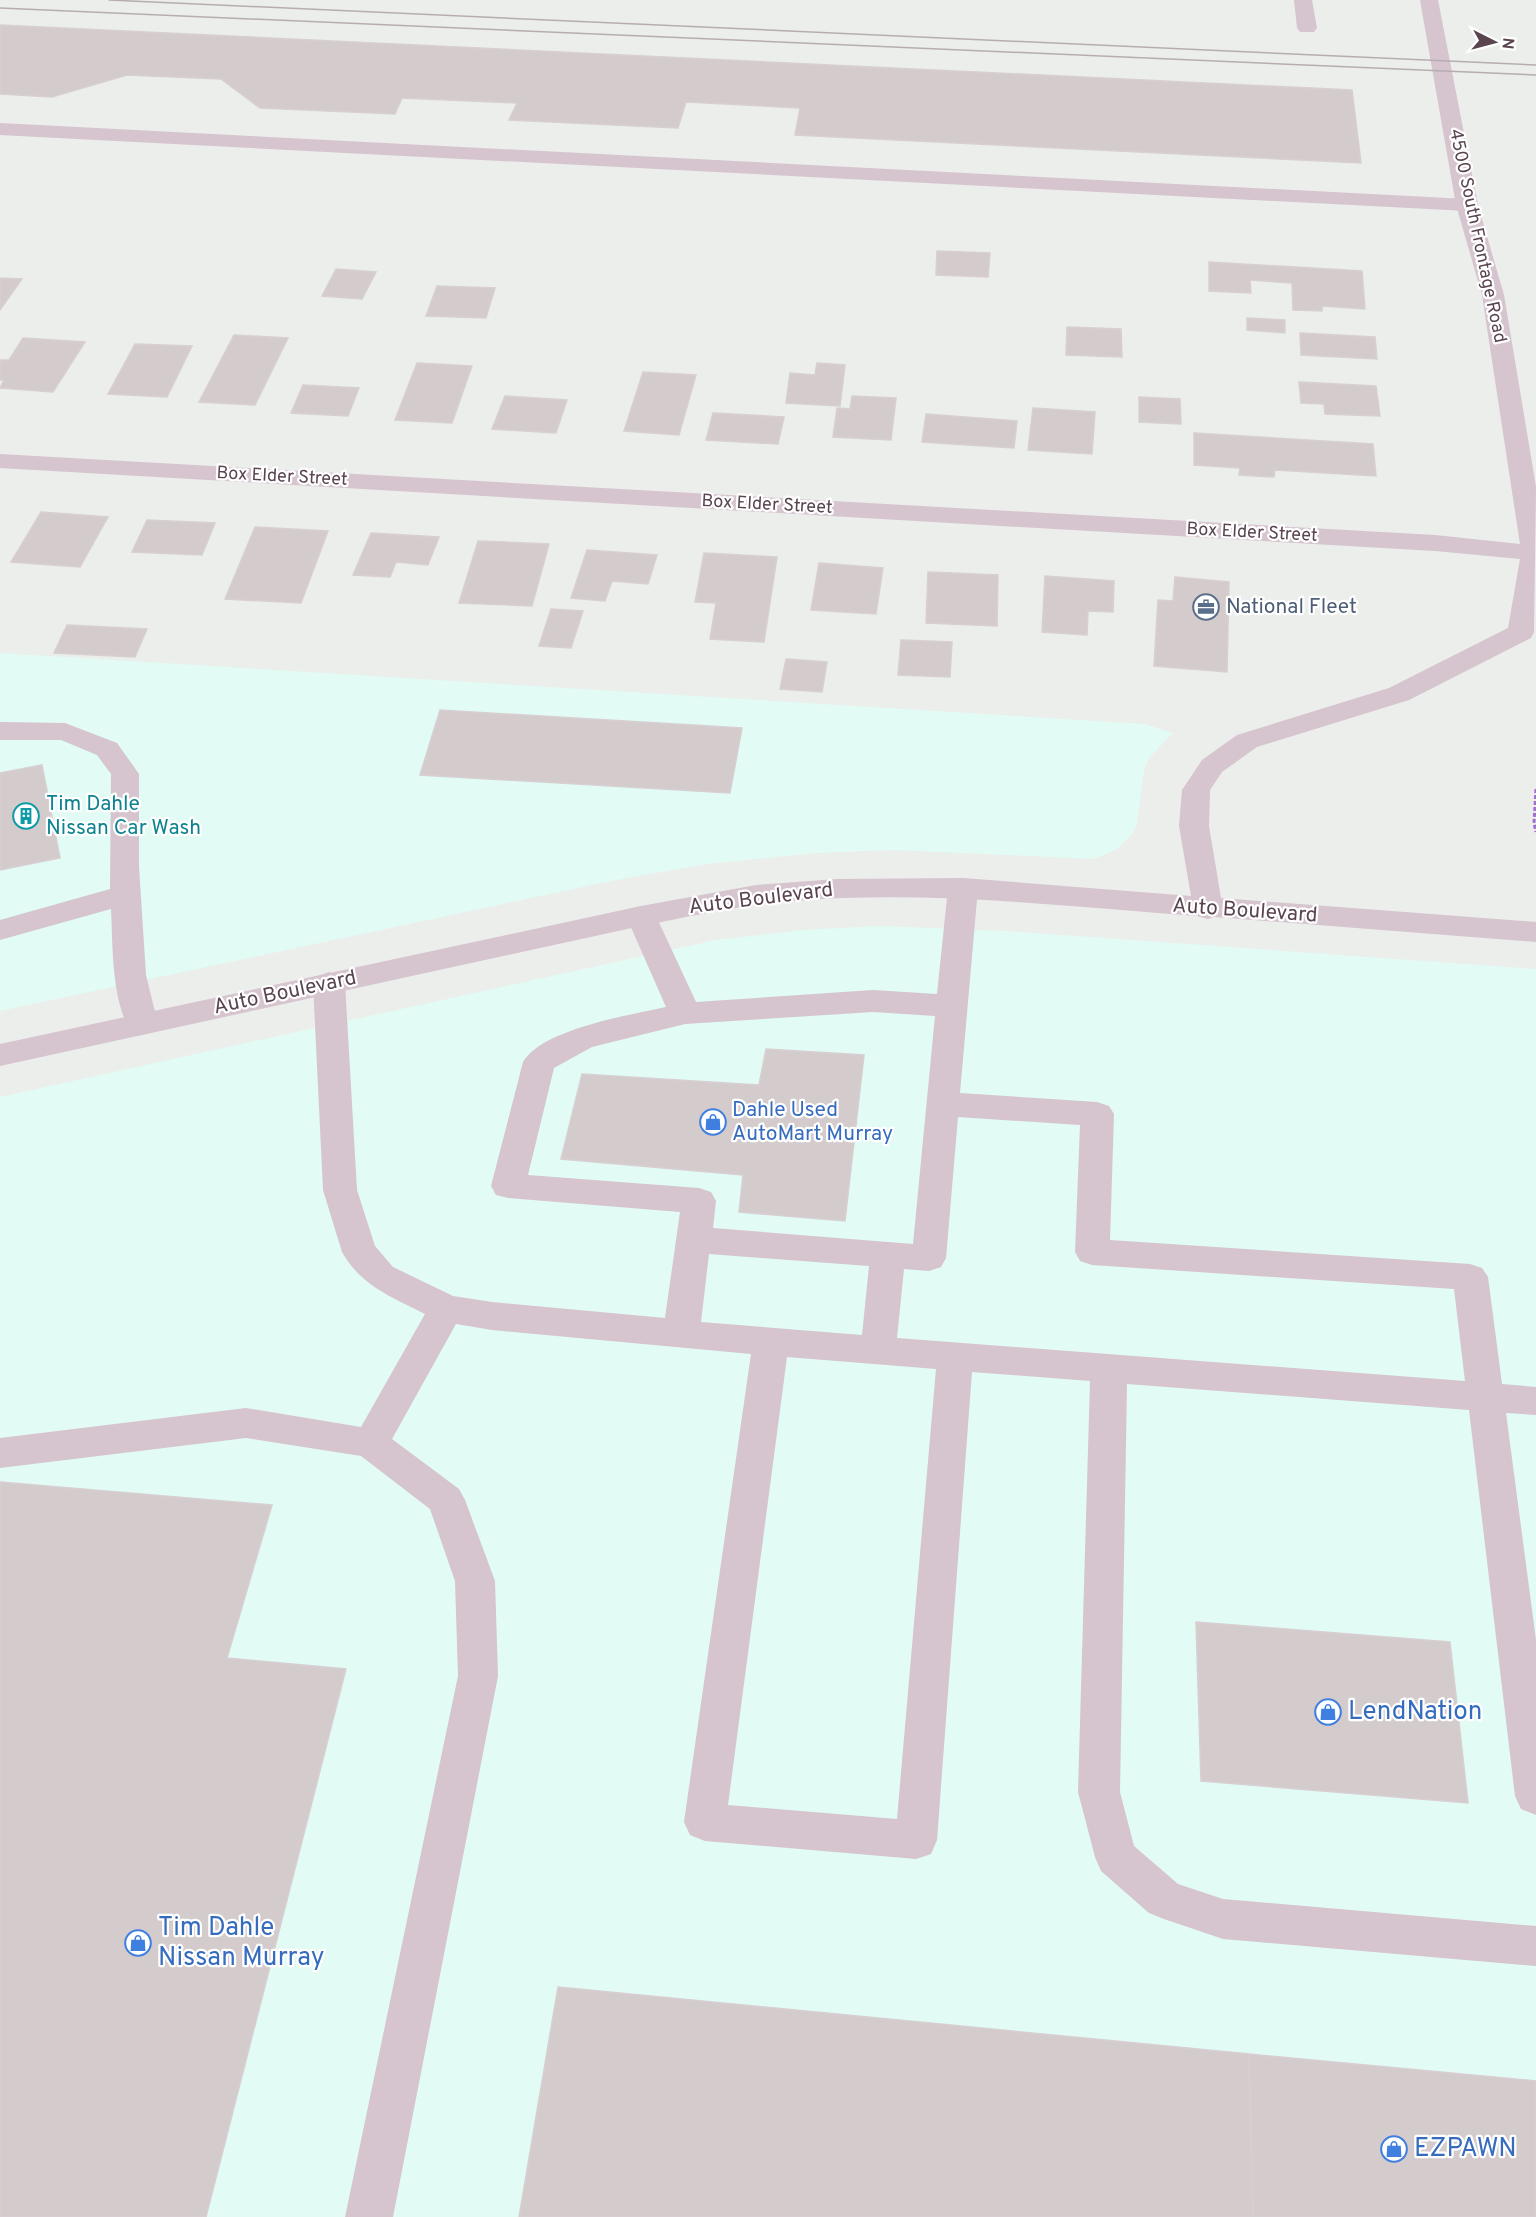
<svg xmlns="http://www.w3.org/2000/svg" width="1536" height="2217" font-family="Overpass,sans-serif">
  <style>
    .commercial { fill: #e2fbf4 }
    .building { fill: #d4cbcd; stroke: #d7cfd2; stroke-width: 1.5 }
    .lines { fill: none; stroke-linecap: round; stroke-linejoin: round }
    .path { stroke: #9e70cc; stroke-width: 3; stroke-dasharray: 4 2; stroke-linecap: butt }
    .service { fill: #d6c4ce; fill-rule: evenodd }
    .minor { fill: #d6c4ce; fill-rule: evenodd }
    .tram { stroke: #b6adb1; stroke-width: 1.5 }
    .labels { text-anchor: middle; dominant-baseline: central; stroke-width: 4.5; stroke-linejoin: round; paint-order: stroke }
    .far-street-label { font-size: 18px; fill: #59444f; stroke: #fff }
    .service-label { font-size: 21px; fill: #4e5e75; stroke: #fff; text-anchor: start }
    .culture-label { font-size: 21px; fill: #0d838f; stroke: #fff; text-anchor: start }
    .street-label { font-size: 21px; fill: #59444f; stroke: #fff }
    .shop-label { font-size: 21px; fill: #366cbe; stroke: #fff; text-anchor: start }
    .near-shop-label { font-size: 26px; fill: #366cbe; stroke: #fff; text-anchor: start }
  </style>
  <rect width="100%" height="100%" fill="#ebeeeb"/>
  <path class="commercial" d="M 0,653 L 1145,724 L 1173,733 L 1149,758 L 1144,771 L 1137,824 L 1132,834 L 1117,849 L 1094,859 L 894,850 L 816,853 L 708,864 L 611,881 L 0,1011 Z
    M 879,926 L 1006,931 L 1536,969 L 1536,2217 L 0,2217 L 0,1097 L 716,940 L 803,930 Z"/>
  <path class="building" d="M 0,25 L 1352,90 L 1361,163 L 795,135 L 800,108 L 686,102 L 678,128 L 509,120 L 517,103 L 402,98 L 395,114 L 260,108 L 221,79 L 127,75 L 52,97 L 0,94 Z
    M 937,251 L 990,253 L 988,277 L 936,275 Z
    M 1209,262 L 1362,271 L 1365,309 L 1322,306 L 1322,311 L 1293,310 L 1292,283 L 1250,280 L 1251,293 L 1209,291 Z
    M 336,269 L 376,272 L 362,299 L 322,296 Z
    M 0,278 L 22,279 L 0,310 Z
    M 437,286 L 495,288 L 486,318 L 426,316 Z
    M 1247,318 L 1285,320 L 1285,333 L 1247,330 Z
    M 1067,327 L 1121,329 L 1122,357 L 1066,355 Z
    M 1300,333 L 1375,337 L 1377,359 L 1301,355 Z
    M 234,335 L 288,338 L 255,405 L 199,402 Z
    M 23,338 L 85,342 L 53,392 L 0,388 L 4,380 L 0,380 L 0,360 L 9,360 Z
    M 135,344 L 192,346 L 167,397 L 108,394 Z
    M 417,363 L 472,366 L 452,423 L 395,420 Z
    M 817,363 L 845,365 L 840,406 L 786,403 L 790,373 L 815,375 Z
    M 643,372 L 696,375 L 679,435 L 624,431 Z
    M 1299,382 L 1376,386 L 1380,416 L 1325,414 L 1324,404 L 1301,403 Z
    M 303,385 L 359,388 L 348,416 L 291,413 Z
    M 505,396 L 567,400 L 556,433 L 492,429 Z
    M 852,396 L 896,398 L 891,440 L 833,437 L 837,408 L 850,409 Z
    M 1139,397 L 1180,399 L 1181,424 L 1139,422 Z
    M 1033,408 L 1095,412 L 1092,454 L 1028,450 Z
    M 713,413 L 784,417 L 778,444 L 706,440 Z
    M 926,414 L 1017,421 L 1014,448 L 922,442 Z
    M 1194,433 L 1373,444 L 1376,476 L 1275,470 L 1274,477 L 1239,475 L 1240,468 L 1194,465 Z
    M 41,512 L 108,517 L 80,567 L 11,562 Z
    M 147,520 L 215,523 L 202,555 L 132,552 Z
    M 255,527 L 328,531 L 301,603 L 225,599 Z
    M 371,533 L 439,537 L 428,565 L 396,562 L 390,577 L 353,575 Z
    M 478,541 L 549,544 L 532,606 L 459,603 Z
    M 587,550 L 657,555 L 648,584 L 612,581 L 605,601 L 571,598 Z
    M 704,553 L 777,557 L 764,642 L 710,639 L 716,603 L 695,602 Z
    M 819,563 L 883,568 L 876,614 L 811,610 Z
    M 928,572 L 998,575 L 997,626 L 926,623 Z
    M 1045,576 L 1114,581 L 1113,612 L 1088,611 L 1087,635 L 1042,632 Z
    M 1175,577 L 1229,582 L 1227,672 L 1154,666 L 1158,600 L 1173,601 Z
    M 551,609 L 583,611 L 571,648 L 539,646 Z
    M 67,625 L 147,629 L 135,657 L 54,653 Z
    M 901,640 L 952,642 L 950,677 L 898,675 Z
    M 786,659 L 827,662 L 822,692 L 780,689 Z
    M 440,710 L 742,728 L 730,793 L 420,775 Z
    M 42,765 L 60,858 L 0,870 L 0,773 Z
    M 766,1049 L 864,1055 L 845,1221 L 739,1212 L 743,1175 L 561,1159 L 582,1074 L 759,1085 Z
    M 0,1482 L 272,1505 L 227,1658 L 346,1669 L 206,2217 L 0,2217 Z
    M 1196,1622 L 1450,1642 L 1468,1803 L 1201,1781 Z
    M 558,1987 L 1249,2054 L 1253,2217 L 519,2217 Z
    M 1249,2054 L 1536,2081 L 1536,2217 L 1253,2217 Z"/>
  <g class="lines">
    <path class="path" d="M 1536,789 L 1534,823 L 1536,832"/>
    <path class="service" d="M 1294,0 L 1312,0 L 1317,28 L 1314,32 L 1300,32 L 1297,28 Z
      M 0,123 L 1467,199 L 1475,200 L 1478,205 L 1475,210 L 1467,211 L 0,135 Z
      M 0,722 L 65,723 L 117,743 L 139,774 L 139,867 L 146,975 L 158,1024 L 153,1032 L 142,1035 L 131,1032 C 111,999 113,946 111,909 L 0,940 L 0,920 L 110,889 L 111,774 L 97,755 L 61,740 L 0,740 Z
      M 963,878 L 974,881 L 978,888 L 960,1093 L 1097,1102 L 1109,1106 L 1114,1114 L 1110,1240 L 1470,1264 L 1482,1268 L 1488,1277 L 1502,1384 L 1536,1387 L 1536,1415 L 1506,1413 L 1536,1640 L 1536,1815 L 1521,1809 L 1515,1796 L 1469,1410 L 1127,1384 L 1120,1792 L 1134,1846 L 1178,1884 L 1223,1899 L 1536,1926 L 1536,1966 L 1223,1939 L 1164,1919 L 1149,1913 L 1101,1871 L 1095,1857 L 1078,1792 L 1090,1381 L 972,1372 L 937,1840 L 931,1854 L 916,1859 L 705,1841 L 690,1835 L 684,1822 L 751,1354 L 492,1330 L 456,1324 L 392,1439 L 459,1489 L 465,1500 L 495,1581 L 498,1676 L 393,2217 L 345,2217 L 458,1676 L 455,1581 L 430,1509 L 361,1456 L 246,1438 L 0,1468 L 0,1438 L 246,1408 L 361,1427 L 425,1314 C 392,1297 361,1286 342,1252 L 323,1190 L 313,983 L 318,976 L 329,972 L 340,976 L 345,983 L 357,1190 L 375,1246 L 393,1267 L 453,1296 L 492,1302 L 665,1318 L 680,1212 L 508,1198 L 496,1195 L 491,1186 L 523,1062 C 542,1029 630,1015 666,1007 L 626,916 L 630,909 L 641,906 L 652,909 L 656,916 L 696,1002 L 873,990 L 937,994 L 948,888 L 952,881 ZM 873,1012 L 935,1016 L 913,1244 L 713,1228 L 716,1201 L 711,1192 L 699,1188 L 528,1175 L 554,1068 L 592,1047 L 685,1024 ZM 958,1117 L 1080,1125 L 1075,1252 L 1080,1261 L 1092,1265 L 1454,1289 L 1465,1381 L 897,1338 L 904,1269 L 929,1271 L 941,1267 L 946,1258 ZM 709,1254 L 869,1266 L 862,1335 L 701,1322 ZM 787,1357 L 936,1369 L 897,1819 L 728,1805 Z"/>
    <path class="minor" d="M 1420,0 L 1438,0 L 1478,205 L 1504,295 L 1536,487 L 1534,632 L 1531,638 L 1409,700 L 1257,747 L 1222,772 L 1210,790 L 1209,826 L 1221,898 L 1536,922 L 1536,942 L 1214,917 L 1208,919 L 1197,916 C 1063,906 928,890 793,901 C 742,905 691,916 641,926 L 0,1066 L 0,1044 L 641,906 L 756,885 L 837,879 L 963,878 L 1191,896 L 1179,826 L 1182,790 L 1202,760 L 1237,735 L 1389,688 L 1508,628 L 1520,559 L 1435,551 L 0,468 L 0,454 L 1435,535 L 1520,544 L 1482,295 L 1456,205 Z"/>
    <path class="tram" d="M 109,0 L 1536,65
      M 0,8 L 1536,75"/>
  </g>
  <defs>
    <g id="office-ring" transform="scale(1.35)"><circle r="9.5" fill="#fff" stroke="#5c6f8a" stroke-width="1.5"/><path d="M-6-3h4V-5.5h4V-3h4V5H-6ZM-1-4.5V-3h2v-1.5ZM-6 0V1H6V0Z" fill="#5c6f8a"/></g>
    <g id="building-ring" transform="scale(1.35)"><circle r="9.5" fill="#fff" stroke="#0f9aa8" stroke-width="1.5"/><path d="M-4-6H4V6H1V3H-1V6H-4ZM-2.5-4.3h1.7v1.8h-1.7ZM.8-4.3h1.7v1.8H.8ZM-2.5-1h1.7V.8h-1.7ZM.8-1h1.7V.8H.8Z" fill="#0f9aa8"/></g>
    <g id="shop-ring" transform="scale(1.35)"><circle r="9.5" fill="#fff" stroke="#3f7fe0" stroke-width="1.5"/><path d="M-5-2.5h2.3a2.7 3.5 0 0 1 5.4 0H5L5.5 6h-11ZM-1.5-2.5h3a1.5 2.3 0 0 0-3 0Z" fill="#3f7fe0"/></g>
  </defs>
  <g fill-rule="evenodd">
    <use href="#office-ring" x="1206" y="607"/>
    <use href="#building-ring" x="26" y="816"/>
    <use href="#shop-ring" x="713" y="1122"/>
    <use href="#shop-ring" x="1328" y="1712"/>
    <use href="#shop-ring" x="138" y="1943"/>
    <use href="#shop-ring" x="1394" y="2149"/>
  </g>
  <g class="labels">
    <g class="far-street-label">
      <text transform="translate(1477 236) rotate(78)">4500 South Frontage Road</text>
      <text transform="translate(282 477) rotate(3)">Box Elder Street</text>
      <text transform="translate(767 505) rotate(3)">Box Elder Street</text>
      <text transform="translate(1252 533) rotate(3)">Box Elder Street</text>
    </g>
    <g class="service-label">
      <text x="1226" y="607">National Fleet</text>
    </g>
    <g class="culture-label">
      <text x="46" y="804">Tim Dahle<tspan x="46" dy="24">Nissan Car Wash</tspan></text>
    </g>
    <g class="street-label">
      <text transform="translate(761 899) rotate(-7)">Auto Boulevard</text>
      <text transform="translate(1245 911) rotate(4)">Auto Boulevard</text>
      <text transform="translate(285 993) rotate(-12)">Auto Boulevard</text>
    </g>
    <g class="shop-label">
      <text x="732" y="1110">Dahle Used<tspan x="732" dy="24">AutoMart Murray</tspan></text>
    </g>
    <g class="near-shop-label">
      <text x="1348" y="1712">LendNation</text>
      <text x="158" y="1928">Tim Dahle<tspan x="158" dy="30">Nissan Murray</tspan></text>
      <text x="1414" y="2149">EZPAWN</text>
    </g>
  </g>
  <g transform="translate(1494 42) rotate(96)" stroke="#ffffff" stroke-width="4.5" paint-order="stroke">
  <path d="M0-4.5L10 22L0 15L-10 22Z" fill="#59444f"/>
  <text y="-9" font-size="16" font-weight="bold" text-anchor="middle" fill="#59444f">N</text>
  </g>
</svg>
